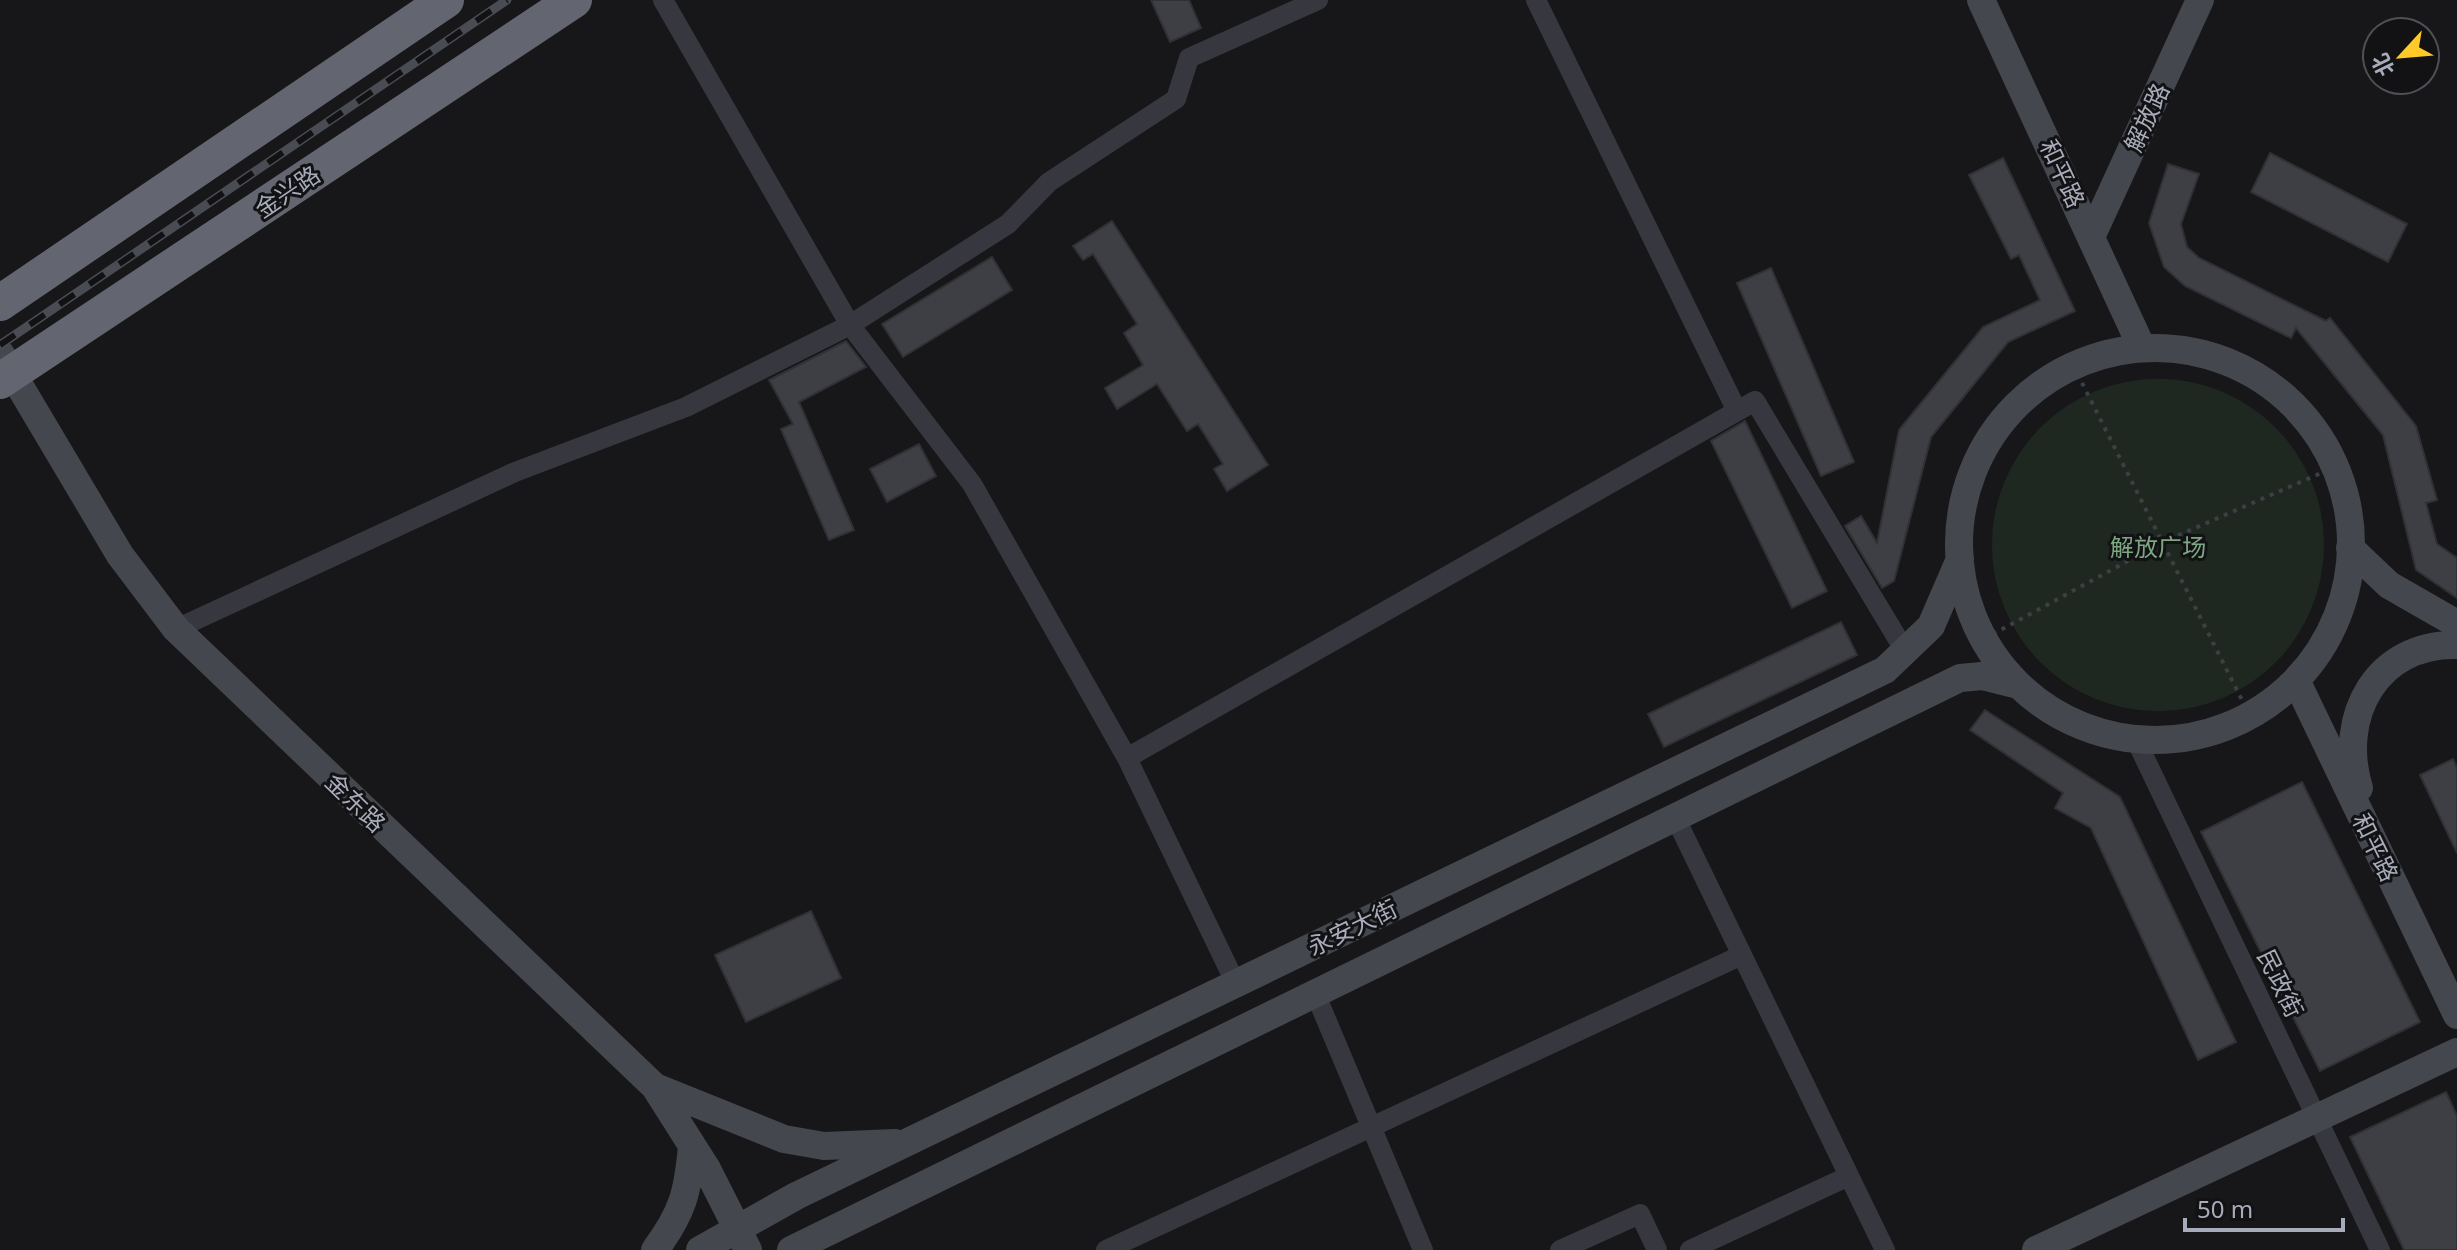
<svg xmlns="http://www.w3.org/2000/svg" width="2457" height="1250" font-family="'Noto Sans','Noto Sans SC',sans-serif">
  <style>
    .green { fill: #1e2820 }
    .building { fill: #3e3f44; stroke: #313135; stroke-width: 2 }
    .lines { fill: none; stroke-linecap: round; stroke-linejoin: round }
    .path { stroke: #3d3f46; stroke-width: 4; stroke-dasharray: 4 6; stroke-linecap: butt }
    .street { stroke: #37383f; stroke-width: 20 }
    .secondary { stroke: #45474f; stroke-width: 28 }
    .highway { stroke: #636570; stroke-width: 36 }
    .rail-casing { stroke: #4a4c54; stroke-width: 9 }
    .rail { stroke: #121214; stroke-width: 6; stroke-dasharray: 18; stroke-linecap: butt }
    .labels { text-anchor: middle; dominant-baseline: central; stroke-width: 6; stroke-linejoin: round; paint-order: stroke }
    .street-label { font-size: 24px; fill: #a8acba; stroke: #121214 }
    .park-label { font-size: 24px; fill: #7da783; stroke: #121214 }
  </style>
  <rect width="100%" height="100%" fill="#171719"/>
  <path class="green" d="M1992 545a166 166 0 1 1 332 0a166 166 0 1 1-332 0Z"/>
  <path class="building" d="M 1151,0 L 1189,0 L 1201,28 L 1170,42 Z
    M 2270,153 L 2407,224 L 2388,262 L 2251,192 Z
    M 2003,158 L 2075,311 L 2008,342 L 1931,437 L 1894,581 L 1882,588 L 1845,526 L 1861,516 L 1877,543 L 1899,430 L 1983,327 L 2040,300 L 2019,255 L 2011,259 L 1969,175 Z
    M 2168,164 L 2199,174 L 2181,224 L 2187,247 L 2199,258 L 2326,321 L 2330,318 L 2416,426 L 2437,500 L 2426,503 L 2437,544 L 2457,558 L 2457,598 L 2416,570 L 2383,435 L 2296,328 L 2291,338 L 2185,286 L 2164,267 L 2149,223 Z
    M 1112,221 L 1268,465 L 1227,491 L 1214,469 L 1223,464 L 1198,424 L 1187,431 L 1157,384 L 1117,409 L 1105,388 L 1143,365 L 1124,333 L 1137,324 L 1093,254 L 1083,260 L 1073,246 Z
    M 992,257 L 1012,290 L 903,357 L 882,324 Z
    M 1771,268 L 1854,462 L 1821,476 L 1737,283 Z
    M 846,341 L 866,367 L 799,402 L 854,530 L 829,540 L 781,429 L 793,424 L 769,380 Z
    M 1745,421 L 1827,591 L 1792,608 L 1711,441 Z
    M 919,444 L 936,476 L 887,502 L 870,469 Z
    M 1841,622 L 1857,655 L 1664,747 L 1648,714 Z
    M 1985,710 L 2120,797 L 2236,1042 L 2198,1060 L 2091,828 L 2055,808 L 2063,793 L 1970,730 Z
    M 2453,759 L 2457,768 L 2457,853 L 2420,775 Z
    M 2302,782 L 2420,1022 L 2320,1071 L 2201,832 Z
    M 811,911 L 841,978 L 746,1022 L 715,955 Z
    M 2446,1092 L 2457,1116 L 2457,1250 L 2404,1250 L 2350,1137 Z"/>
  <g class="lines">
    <path class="path" d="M 2073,365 L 2250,716
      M 1984,639 L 2163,542 L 2335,467"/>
    <path class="street" d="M 663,0 L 850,325 L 972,484 L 1127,758
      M 1536,0 L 1737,411
      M 176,629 L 515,472 L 686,407 L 850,325 L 1008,224 L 1049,182 L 1176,99 L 1189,58 L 1318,0
      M 2135,738 L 2380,1250
      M 1675,817 L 1885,1250
      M 1236,984 L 1127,758 L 1755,401 L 1905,651
      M 1315,993 L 1423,1250
      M 1106,1250 L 1742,955
      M 1560,1250 L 1640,1214 L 1657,1250
      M 1690,1250 L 1849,1176"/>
    <path class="secondary" d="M 1981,0 L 2142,348
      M 2092,235 L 2200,0
      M1959 544a196 196 0 1 1 392 0a196 196 0 1 1-392 0Z
      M 0,353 L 120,555 L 176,629 L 655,1087 L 707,1169 L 748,1250
      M 2350,548 L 2389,585 L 2457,624
      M 2296,680 L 2457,1015
      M 2359,788 C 2337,716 2377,643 2457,645
      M 655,1087 L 784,1139 L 824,1146 L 895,1143
      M 655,1250 C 683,1212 688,1192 692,1146
      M 700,1250 L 796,1196 L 1885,670 L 1931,626 L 1960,559
      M 791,1250 L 1960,678 L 1982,676 L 2018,685
      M 2036,1250 L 2457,1052"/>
    <path class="highway" d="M 0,303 L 446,0
      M 0,381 L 574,0"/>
    <g class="rail-casing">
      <path id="rail" d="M 0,345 L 507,0"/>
    </g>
    <use href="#rail" class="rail"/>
  </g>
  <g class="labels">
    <g class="street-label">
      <text transform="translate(2146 117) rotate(-65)">解放路</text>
      <text transform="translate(2063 173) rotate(65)">和平路</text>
      <text transform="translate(287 191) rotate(-34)">金兴路</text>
      <text transform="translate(356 802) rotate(44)">金东路</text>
      <text transform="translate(2376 847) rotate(64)">和平路</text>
      <text transform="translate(1352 927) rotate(-26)">永安大街</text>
      <text transform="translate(2281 983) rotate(64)">民政街</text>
    </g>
    <g class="park-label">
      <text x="2158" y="546">解放广场</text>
    </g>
  </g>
  <g transform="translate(2401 56) rotate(244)"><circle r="38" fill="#121214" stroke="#4e5056" stroke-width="2"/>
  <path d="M0-6L14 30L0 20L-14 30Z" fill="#ffca29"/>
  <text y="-12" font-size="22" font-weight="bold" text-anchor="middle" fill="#a8acba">北</text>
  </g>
  <path d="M2185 1218v12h158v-12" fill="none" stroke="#a8acba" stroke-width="4"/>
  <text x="2197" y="1218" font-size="24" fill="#a8acba" stroke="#121214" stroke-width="6" paint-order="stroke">50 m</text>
</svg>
